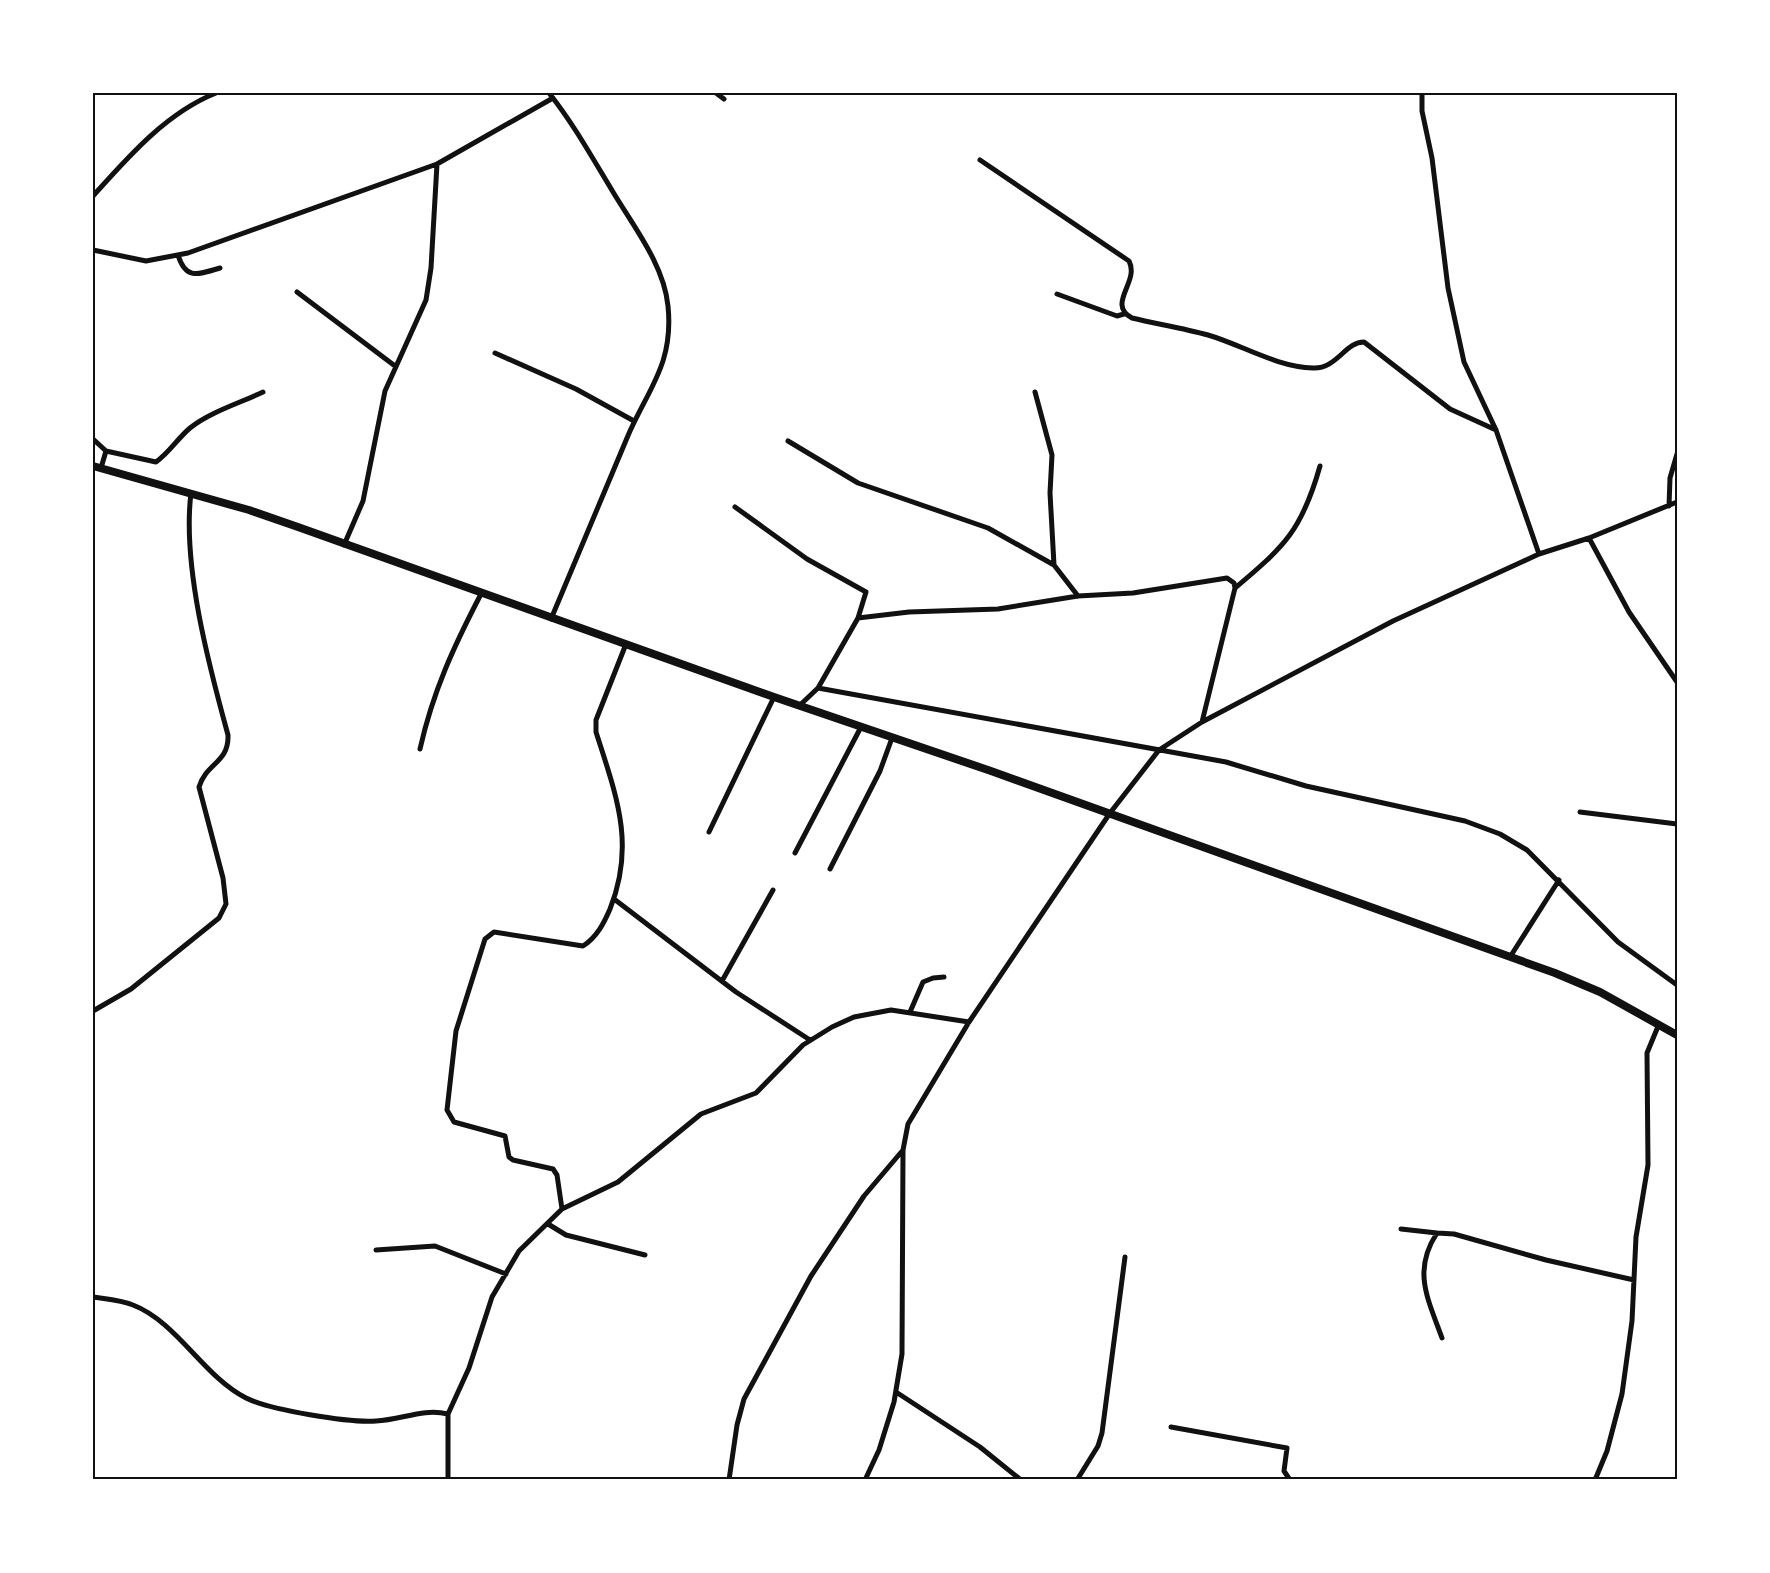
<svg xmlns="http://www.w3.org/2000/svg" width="1770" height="1573" font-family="'Roboto Serif',serif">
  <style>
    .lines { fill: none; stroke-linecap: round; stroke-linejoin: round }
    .minor { stroke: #111; stroke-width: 5 }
    .trunk { stroke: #111; stroke-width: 8 }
    .neatline { fill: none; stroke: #111; stroke-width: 2 }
  </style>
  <rect width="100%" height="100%" fill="#fff"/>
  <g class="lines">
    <path class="minor" d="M 549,93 C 573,123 593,159 613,192 C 634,227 664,265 668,306 C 674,365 647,390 627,438 C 602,498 576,558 551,619
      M 716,93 L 724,99
      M 1422,93 L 1422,111 L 1432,158 L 1448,288 L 1464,362 L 1496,430 L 1539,554
      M 980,160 L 1129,261 C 1140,282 1106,304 1132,318 C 1157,324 1183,328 1208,335 C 1242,345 1277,367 1313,368 C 1337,369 1345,342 1364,342 L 1450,409 L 1496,430
      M 93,196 C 128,157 166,113 216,93
      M 93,250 L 146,261 L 188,253 L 437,164 L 553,98
      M 178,255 C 186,281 199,274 220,268
      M 297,292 L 395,366
      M 1057,294 L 1117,316 L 1124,314
      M 495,353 L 576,389 L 634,421
      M 1035,392 L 1052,455 L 1050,493 L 1054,565
      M 93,439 L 106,451 L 101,468
      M 788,441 L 858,483 L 988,528 L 1054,565 L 1078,596
      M 106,451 L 156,462 C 170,452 177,439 190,428 C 210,412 240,403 263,392
      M 1669,506 L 1670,478 L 1677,454
      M 735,507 L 807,559 L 866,592 L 858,618 L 909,612 L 998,609 L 1078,596 L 1133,593 L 1227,578 L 1234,583 L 1235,588 L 1202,722
      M 1589,538 L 1629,612 L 1677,682
      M 344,545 L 363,501 L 385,391 L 426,300 L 431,268 L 437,164
      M 1235,588 C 1285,546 1302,530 1320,466
      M 818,688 L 858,618
      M 799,706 L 818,688 L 1226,762 L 1306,786 L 1465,821 L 1500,834 L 1527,850 L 1618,942 L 1677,985
      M 420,749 C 433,691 454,646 481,594
      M 1580,812 L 1677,824
      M 709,832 L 774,697
      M 795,853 L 861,727
      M 830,869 L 880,771 L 892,738
      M 614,899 L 736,992 L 810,1040
      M 1510,957 L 1559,880
      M 722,981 L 773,890
      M 93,1011 L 131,989 L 219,918 L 226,904 L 223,878 L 199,787 C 206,763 229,763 228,735 C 209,666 182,565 191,493
      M 910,1012 L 923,982 L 933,978 L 944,977
      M 562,1209 L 557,1175 L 553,1169 L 513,1160 L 509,1157 L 505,1136 L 454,1122 L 447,1110 L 456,1031 L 485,939 L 494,932 L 583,946 C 597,937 604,923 610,909 C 636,844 616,795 596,732 L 596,720 L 626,644
      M 548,1224 L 566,1235 L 645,1255
      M 1401,1229 L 1437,1233
      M 376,1250 L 435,1246 L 506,1274
      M 93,1297 C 106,1299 121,1300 133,1305 C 177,1322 204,1377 246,1398 C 270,1410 349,1423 376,1421 C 402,1420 422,1408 448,1414 L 469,1368 L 492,1297 L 519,1251 L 562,1209 L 618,1182 L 701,1114 L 756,1093 L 803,1045 L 832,1027 L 854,1017 L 891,1010 L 969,1022
      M 1442,1338 C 1428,1299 1412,1271 1437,1233 L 1454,1234 L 1546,1260 L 1634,1280
      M 896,1392 L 980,1447 L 1021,1480
      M 1171,1427 L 1287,1448 L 1284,1471 L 1290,1480
      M 448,1480 L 448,1414
      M 729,1480 L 737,1425 L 744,1399 L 811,1276 L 864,1196 L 903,1150
      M 865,1480 L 879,1450 L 894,1402 L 902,1354 L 903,1150 L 908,1124 L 969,1022 L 1110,813 L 1159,750 L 1202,722 L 1393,621 L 1539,554 L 1589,538 L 1677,502
      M 1077,1480 L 1098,1446 L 1102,1433 L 1125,1257
      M 1595,1480 L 1607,1451 L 1622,1394 L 1632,1321 L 1636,1237 L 1648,1165 L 1647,1053 L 1659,1024"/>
    <path class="trunk" d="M 93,466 L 249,510 L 298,527 L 774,697 L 991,771 L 1555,973 L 1600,992 L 1677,1035"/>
  </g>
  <rect width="1770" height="1573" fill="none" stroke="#ffffff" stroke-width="189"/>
  <rect x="94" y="94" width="1582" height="1384" class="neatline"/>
</svg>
